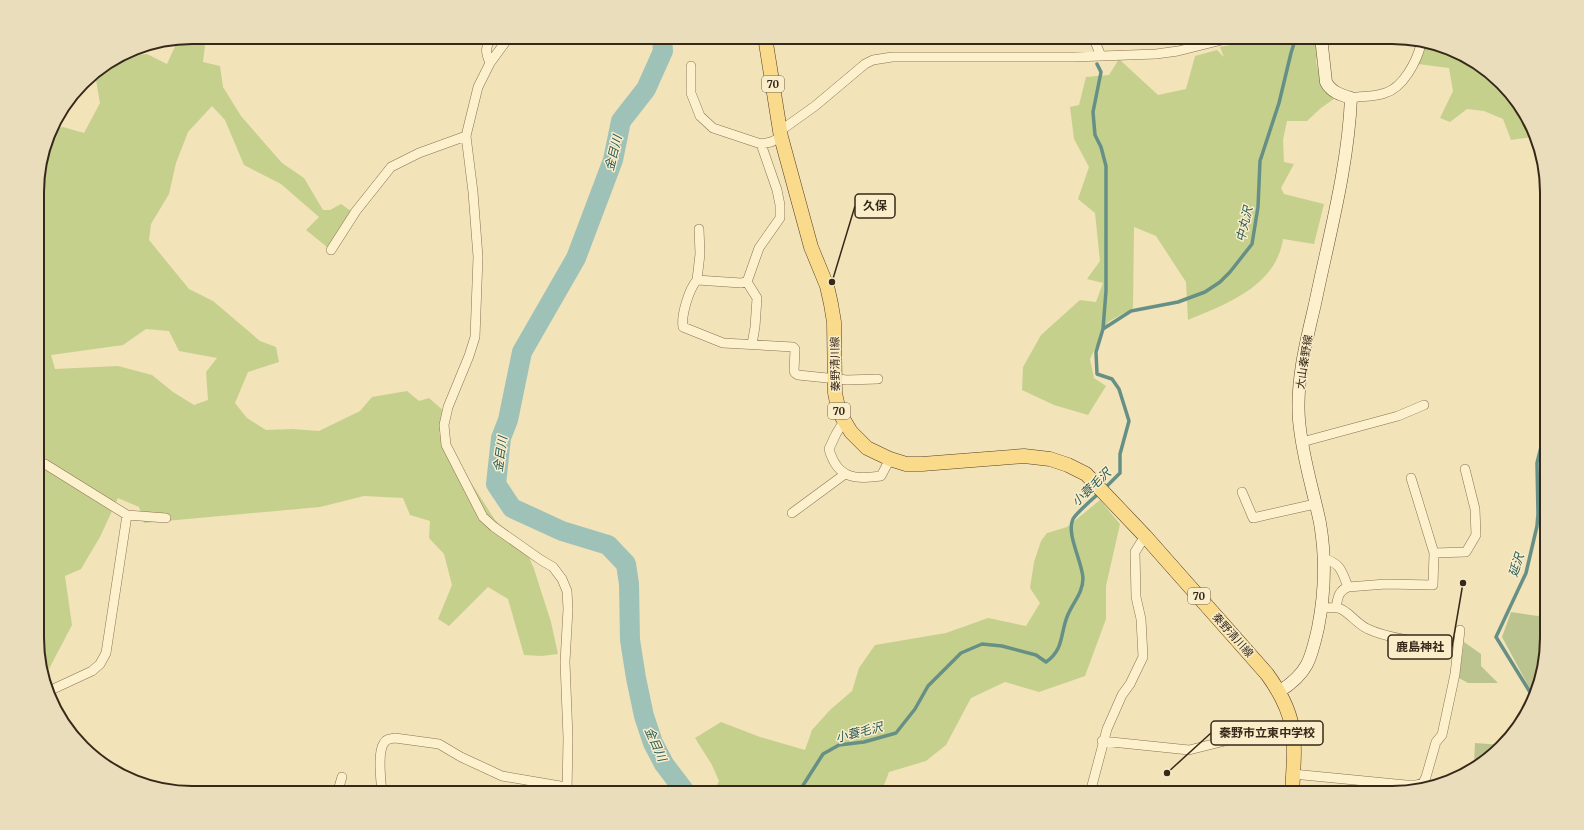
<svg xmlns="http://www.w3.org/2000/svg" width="1584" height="830" font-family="Merriweather,'Noto Sans JP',serif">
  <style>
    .green { fill: #c6d08d; fill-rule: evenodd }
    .cemetery { fill: #bbc48e }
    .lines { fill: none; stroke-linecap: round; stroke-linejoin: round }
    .stream { stroke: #669086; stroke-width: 3.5 }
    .river { stroke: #9fc2b8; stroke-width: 20 }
    .street-casing { stroke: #8a7253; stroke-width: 10 }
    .secondary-casing { stroke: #6b5236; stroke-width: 13 }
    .primary-casing { stroke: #563f28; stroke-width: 15 }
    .street { stroke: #fcf0cd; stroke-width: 9 }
    .secondary { stroke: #fcf0cd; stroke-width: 12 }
    .primary { stroke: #fadb8c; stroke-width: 14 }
    .labels { text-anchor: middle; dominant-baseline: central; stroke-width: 3; stroke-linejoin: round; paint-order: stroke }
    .shield { fill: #f9edca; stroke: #71644e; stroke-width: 1 }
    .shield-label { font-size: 10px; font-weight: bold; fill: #372919 }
    .street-label { font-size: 11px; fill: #372919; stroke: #f9edca }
    .water-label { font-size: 12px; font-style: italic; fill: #275957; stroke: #f9edca }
    .rim { fill: none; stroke: #372919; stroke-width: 2 }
    .leader { fill: none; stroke: #372919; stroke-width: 1.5 }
    .callout-dot { fill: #372919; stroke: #f9edca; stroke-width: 1.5 }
    .callout { fill: #f9edca; stroke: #372919; stroke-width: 1.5 }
    .callout-label { font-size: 12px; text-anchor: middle; font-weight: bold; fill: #372919 }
  </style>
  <rect width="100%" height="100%" fill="#f2e3b9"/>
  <path class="green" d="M 192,37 L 206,37 L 203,62 L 220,66 L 223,87 L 241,116 L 282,163 L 304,178 L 323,210 L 330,210 L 341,204 L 351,211 L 327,247 L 306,230 L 319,217 L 281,184 L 244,165 L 225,120 L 212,106 L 188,132 L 176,163 L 169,194 L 151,224 L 149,240 L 189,289 L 213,301 L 260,341 L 276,347 L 279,362 L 248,372 L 235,403 L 247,418 L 266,430 L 292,429 L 319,431 L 360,411 L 372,397 L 407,391 L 419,401 L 429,398 L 446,413 L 439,433 L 495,520 L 524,545 L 534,569 L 551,622 L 558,654 L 542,656 L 524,655 L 508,599 L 488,587 L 449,626 L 438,619 L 452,585 L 444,554 L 429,538 L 430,521 L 410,515 L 403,498 L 364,496 L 320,507 L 144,523 L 139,507 L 118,498 L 100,537 L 81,569 L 65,576 L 72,625 L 49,669 L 43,671 L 38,658 L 37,182 L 51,130 L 63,127 L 84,133 L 100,103 L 96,80 L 90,76 L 122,56 L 147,54 L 167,64 L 178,40 ZM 146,329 L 169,331 L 179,351 L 217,358 L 206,372 L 208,400 L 194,405 L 173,392 L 152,375 L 118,366 L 55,369 L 51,355 L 123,345 Z
    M 1265,37 L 1320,37 L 1316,63 L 1323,83 L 1338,96 L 1321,108 L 1307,121 L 1287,121 L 1283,140 L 1284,162 L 1294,164 L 1281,188 L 1284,194 L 1324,204 L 1314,244 L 1283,239 C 1276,286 1227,304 1188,320 L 1186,282 L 1156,236 L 1134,227 L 1133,308 L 1108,322 L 1090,359 L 1094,378 L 1106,386 L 1088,415 L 1054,405 L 1022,390 L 1023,367 L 1041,335 L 1080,300 L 1096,302 L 1103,283 L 1087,279 L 1100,261 L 1095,213 L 1078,199 L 1089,167 L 1074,139 L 1070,107 L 1079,105 L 1086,77 L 1109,75 L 1119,59 L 1158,95 L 1186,89 L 1195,56 L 1217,50 L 1224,57 L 1220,47 L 1262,39 Z
    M 1424,45 L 1461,53 L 1494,76 L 1521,106 L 1532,137 L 1511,140 L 1503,119 L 1484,111 L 1467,109 L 1450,122 L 1440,118 L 1453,91 L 1449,68 L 1418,64 Z
    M 1100,500 L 1120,524 L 1106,586 L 1106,619 L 1085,676 L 1039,692 L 1005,682 L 971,698 L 946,745 L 926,761 L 889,772 L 881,793 L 713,793 L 719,781 L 712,765 L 695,738 L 721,722 L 760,737 L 805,750 L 812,730 L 830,710 L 852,691 L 859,668 L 875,645 L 946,633 L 988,618 L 1026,626 L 1040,603 L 1030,588 L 1034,562 L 1041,541 L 1047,533 L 1067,527 Z"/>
  <path class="cemetery" d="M 1511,612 L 1538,616 L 1547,613 L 1547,638 L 1536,686 L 1530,689 L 1502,637 Z
    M 1464,642 L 1481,654 L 1481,666 L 1498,683 L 1468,683 L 1459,678 Z
    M 1475,743 L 1503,745 L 1476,768 L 1474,763 Z"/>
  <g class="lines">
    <path class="stream" d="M 1097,64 L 1101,72 L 1093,112 L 1095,135 L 1101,147 L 1106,166 L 1106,291 L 1103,329 L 1096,352 L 1097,374 L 1112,379 L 1119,389 L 1129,421 L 1120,454 L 1120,473 L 1104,489
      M 1103,329 L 1131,311 L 1178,302 L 1205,292 L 1220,282 L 1230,272 L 1252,244 L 1258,207 L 1260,161 L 1279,103 L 1291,53 L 1296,37
      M 1533,697 L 1496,637 L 1526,573 L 1537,526 L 1538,514 L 1537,463 L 1546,427
      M 796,793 L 802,787 L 823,754 L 839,745 L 864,742 L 896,733 L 915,709 L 928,686 L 961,653 L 982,644 L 1002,646 L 1036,655 L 1046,662 C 1064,649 1060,635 1067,617 C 1072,603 1083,594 1083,578 C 1082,561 1066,534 1073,519 C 1076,513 1094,498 1099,493"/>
    <path class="river" d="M 662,37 L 663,51 L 646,89 L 621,121 L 613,160 L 576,258 L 522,352 L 508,420 L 501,438 L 496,484 L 512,508 L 562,531 L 608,545 L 626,564 L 629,584 L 630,640 L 636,678 L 644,716 L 653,743 L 664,764 L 686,793"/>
    <g class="street-casing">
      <path id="street" d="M 509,37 L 490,63 L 478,87 L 466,136 L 473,192 L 478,257 L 475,337 L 469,356 L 448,407 L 444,425 L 446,445 L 483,517 L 494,527 L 541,560 L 553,567 L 562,579 L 567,591 L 568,609 L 565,662 L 568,738 L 567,793
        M 1093,37 L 1101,56
        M 490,63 C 485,51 485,48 492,37
        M 691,66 L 691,93 L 700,116 L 713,128 L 761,144 L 771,142 L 781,137
        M 1351,98 C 1361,96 1375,97 1385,93 C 1403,88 1417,61 1421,44
        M 780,131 L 815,106 L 865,64 L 873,60 L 892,57 L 1074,57 L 1156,54 L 1178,51 L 1234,37
        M 331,250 L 356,211 L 391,167 L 419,153 L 466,136
        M 697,280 L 700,254 L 699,229
        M 747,282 L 741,283 L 697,280 C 689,289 681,315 683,327 L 723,343 L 793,347 L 795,349 L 794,371 L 795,373 L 798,375 L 847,380 L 878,379
        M 747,282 L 759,248 L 780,218 L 780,205 L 777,190 L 761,144
        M 747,282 L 757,298 L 755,327 L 752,344
        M 844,421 L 836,434 L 829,449 C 837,478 854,480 881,476 L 890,459
        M 1302,442 L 1398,416 L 1424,405
        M 38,462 L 45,464 L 127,515 L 166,518
        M 1242,492 L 1253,518 L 1315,504
        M 792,513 L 845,474
        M 1434,553 L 1466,552 L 1476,535 L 1475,509 L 1465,469
        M 1324,559 C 1341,563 1342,572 1348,587 C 1338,591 1338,598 1336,607
        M 1348,587 L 1386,584 L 1433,585 L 1434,553 L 1411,478
        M 1322,608 C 1327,608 1333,607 1338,608 C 1348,610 1356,624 1368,629 C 1382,636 1398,638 1413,641
        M 51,690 L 92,671 L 100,664 L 106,653 L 127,515
        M 1102,741 L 1189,750 L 1233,739 L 1294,739
        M 1293,774 L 1406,785 L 1416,785 L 1423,783 L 1426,777 L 1436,742 L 1442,735 L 1455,674 L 1460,630
        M 339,793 L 339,787 L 342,777
        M 382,793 C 381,781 377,752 384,743 C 386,739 390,739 395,738 L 439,744 L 461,757 L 502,776 L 566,787
        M 1090,793 L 1107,729 L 1122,695 L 1130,684 L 1143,657 L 1141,619 L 1136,597 L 1135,552 L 1145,536"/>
    </g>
    <g class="secondary-casing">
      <path id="secondary" d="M 1280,691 C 1308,673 1311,659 1318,628 C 1325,593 1326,558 1320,523 C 1313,489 1302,456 1299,420 C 1296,381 1306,342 1315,304 C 1329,236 1348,168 1351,98 C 1341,95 1331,92 1326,82 L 1321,37"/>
    </g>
    <g class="primary-casing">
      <path id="primary" d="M 765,37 L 781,137 L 811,247 L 827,286 L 831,304 L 834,322 L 835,393 L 839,412 L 851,432 L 867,448 L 890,459 L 906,464 L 922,464 L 1024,456 L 1050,459 L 1068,465 L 1086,474 L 1145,536 L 1267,674 C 1299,718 1295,741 1292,793"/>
    </g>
    <use href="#street" class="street"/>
    <use href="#secondary" class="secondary"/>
    <use href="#primary" class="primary"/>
  </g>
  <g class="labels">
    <g class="shield">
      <rect x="762" y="76" width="22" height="16" rx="3"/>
      <rect x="828" y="403" width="22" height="16" rx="3"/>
      <rect x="1188" y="588" width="22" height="16" rx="3"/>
    </g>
    <g class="shield-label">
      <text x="773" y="84">70</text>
      <text x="839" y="411">70</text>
      <text x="1199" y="596">70</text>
    </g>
    <g class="street-label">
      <text transform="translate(1304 362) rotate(-81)">大山秦野線</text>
      <text transform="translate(835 364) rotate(-91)">秦野清川線</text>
      <text transform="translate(1233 635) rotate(48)">秦野清川線</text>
    </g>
    <g class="water-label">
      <text transform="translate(613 153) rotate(-76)">金目川</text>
      <text transform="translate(1244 224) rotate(-77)">中丸沢</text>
      <text transform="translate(500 454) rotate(-82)">金目川</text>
      <text transform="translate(1091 487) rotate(-43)">小蓑毛沢</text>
      <text transform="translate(1516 565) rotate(-72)">延沢</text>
      <text transform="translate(859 732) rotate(-14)">小蓑毛沢</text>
      <text transform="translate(656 744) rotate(66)">金目川</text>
    </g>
  </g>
  <path d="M0 0H1584V830H0ZM192 44H1392A148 148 0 0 1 1540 192V638A148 148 0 0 1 1392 786H192A148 148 0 0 1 44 638V192A148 148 0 0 1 192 44Z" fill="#e9ddbc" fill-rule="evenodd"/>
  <path class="rim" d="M192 44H1392A148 148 0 0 1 1540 192V638A148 148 0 0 1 1392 786H192A148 148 0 0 1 44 638V192A148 148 0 0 1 192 44Z"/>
  <path class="leader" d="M832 282L855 206M1463 583L1452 647M1167 773L1211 733"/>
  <g class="callout-dot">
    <circle cx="832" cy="282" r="4"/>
    <circle cx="1463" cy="583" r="4"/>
    <circle cx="1167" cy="773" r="4"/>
  </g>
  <g class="callout">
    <rect x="855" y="194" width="40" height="24" rx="4"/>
    <rect x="1388" y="635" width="64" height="24" rx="4"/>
    <rect x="1211" y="721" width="112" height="24" rx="4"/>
  </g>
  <g class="callout-label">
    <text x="875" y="210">久保</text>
    <text x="1420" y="651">鹿島神社</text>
    <text x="1267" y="737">秦野市立東中学校</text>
  </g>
</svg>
